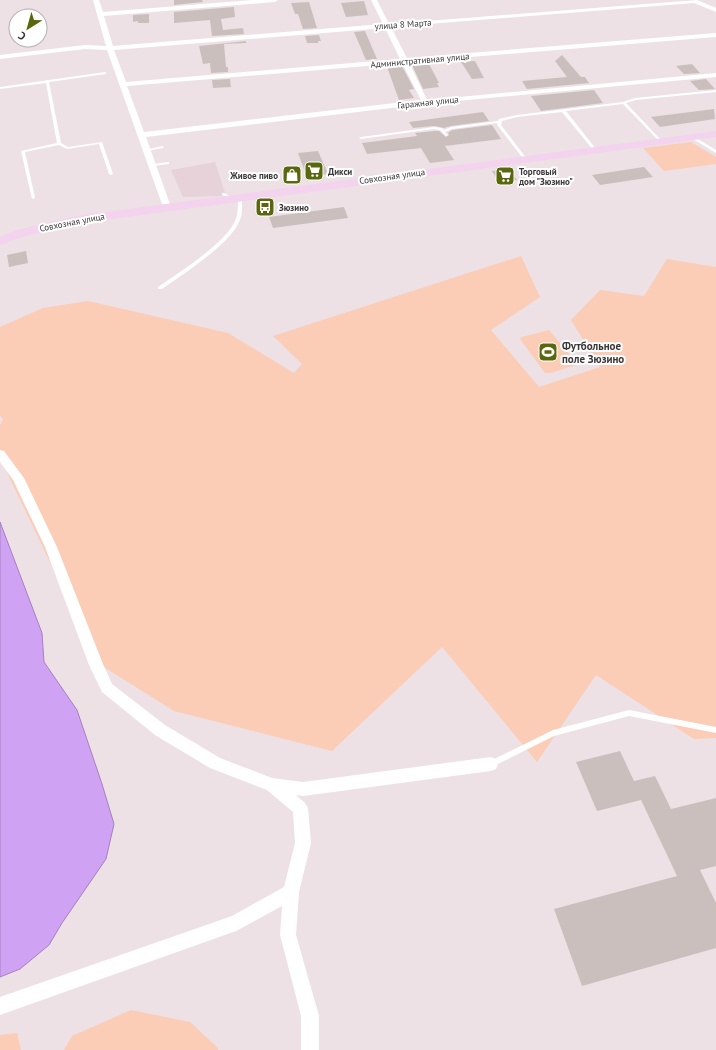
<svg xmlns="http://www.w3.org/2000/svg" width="716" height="1050" font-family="'PT Sans',sans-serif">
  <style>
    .built { fill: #e6d2d8 }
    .green { fill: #fbccb6 }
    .water { fill: #d0a2f4; stroke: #a382bc }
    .building { fill: #cbbfbe }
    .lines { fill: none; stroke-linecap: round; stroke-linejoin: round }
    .lane { fill: #fff; fill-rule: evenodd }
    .street { fill: #fff; fill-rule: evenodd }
    .secondary { fill: #f3d3ee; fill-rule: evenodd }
    .labels { text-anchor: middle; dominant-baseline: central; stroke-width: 4; stroke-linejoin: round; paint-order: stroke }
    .far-street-label { font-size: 9px; fill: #3b3638; stroke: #fff }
    .far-poi-label { font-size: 9px; font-weight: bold; fill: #3b3638; stroke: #fff; text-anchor: start }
    .poi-label { font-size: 11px; font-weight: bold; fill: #3b3638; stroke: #fff; text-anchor: start }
  </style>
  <rect width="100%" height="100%" fill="#ede1e5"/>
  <path class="built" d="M 215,162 L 225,193 L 221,196 L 183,197 L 171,170 Z"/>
  <path class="green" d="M 691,142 L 716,157 L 716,164 L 664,171 L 643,148 Z
    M 521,256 L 540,297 L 491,330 L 539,387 L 600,367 L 571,320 L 600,290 L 644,296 L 667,259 L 716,267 L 716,738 L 694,739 L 596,675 L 537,762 L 442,647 L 332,751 L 174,711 L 99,664 L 0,458 L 0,425 L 3,419 L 0,416 L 0,327 L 43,308 L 88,301 L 228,333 L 294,373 L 302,364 L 273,336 Z
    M 549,330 L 576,362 L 576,365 L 551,373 L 545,373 L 520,339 L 522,337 Z
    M 131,1010 L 190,1022 L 218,1048 L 218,1050 L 64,1050 L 72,1036 Z
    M 17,1033 L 21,1050 L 0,1050 L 0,1035 Z"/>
  <path class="water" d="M 0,522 L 42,633 L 44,662 L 77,710 L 102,784 L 114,824 L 106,859 L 62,923 L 49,945 L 20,969 L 0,977 Z"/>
  <path class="building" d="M 174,0 L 202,0 L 203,2 L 174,5 Z
    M 364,1 L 368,15 L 346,17 L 341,3 Z
    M 309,2 L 317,28 L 303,29 L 298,14 L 295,14 L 291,3 Z
    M 234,7 L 235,17 L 221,19 L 223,30 L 243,28 L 244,34 L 212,36 L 210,20 L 174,23 L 174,12 Z
    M 149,14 L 149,23 L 138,23 L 138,21 L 133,22 L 133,15 Z
    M 365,31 L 377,59 L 366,60 L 354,32 Z
    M 319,35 L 321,41 L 318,41 L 318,43 L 307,43 L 305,36 Z
    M 246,41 L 246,43 L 224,44 L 226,67 L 228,67 L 228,72 L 211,73 L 210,63 L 203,64 L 199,46 Z
    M 562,55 L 581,77 L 585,77 L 589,83 L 527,89 L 522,81 L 567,77 L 555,61 Z
    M 475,61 L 484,78 L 472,79 L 461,62 Z
    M 429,64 L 439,83 L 437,83 L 439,87 L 423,89 L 412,65 Z
    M 692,64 L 700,73 L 684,74 L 676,66 Z
    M 402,66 L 414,89 L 409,90 L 414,98 L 399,100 L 387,67 Z
    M 230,79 L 231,87 L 213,88 L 212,80 Z
    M 706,79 L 715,89 L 699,90 L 690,81 Z
    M 594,90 L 603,103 L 541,111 L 531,96 Z
    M 714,109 L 715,119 L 660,127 L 651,117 Z
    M 483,112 L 489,121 L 451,126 L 444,128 L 434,126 L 413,128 L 409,122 Z
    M 492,125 L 501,139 L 445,146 L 454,160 L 430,163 L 421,148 L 367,154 L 362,143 L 417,136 L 415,133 L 434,131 L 439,131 L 446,137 L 449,135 L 448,133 L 452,130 Z
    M 318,151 L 328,174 L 307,177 L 298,153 Z
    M 644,167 L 653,177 L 600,185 L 592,175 Z
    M 510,169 L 517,180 L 499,182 L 492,171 Z
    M 344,207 L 348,218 L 273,228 L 269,217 Z
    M 26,251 L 28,263 L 9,267 L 7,255 Z
    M 620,751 L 634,781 L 655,776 L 671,809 L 716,798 L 716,866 L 700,870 L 716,903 L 716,948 L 582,986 L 554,909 L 677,876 L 641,800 L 597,811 L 576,762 Z"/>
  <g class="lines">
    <path class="lane" d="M 105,72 L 106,72 L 106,74 L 49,82 L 61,143 L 68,147 L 102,142 L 113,174 L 111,175 L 109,174 L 99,144 L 67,149 L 59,145 L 25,152 L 35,198 L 32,199 L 21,151 L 57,143 L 46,83 L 0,89 L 0,87 Z
      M 716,90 L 716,92 L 636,100 L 626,103 L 661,140 L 661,142 L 660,142 L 623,104 L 566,111 L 596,149 L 597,150 L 595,151 L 594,151 L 562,112 L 517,117 L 502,121 L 501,125 L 527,159 L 525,160 L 524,160 L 498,126 L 497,123 L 452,129 L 445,132 L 448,135 L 446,136 L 440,130 L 434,129 L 361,139 L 359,138 L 361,137 L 434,127 L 442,128 L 444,130 L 451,127 L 498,121 L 499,119 L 517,115 L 623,102 L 635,98 Z
      M 691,136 L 693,136 L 716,150 L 716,153 L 691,138 Z
      M 162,146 L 164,147 L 163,148 L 147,151 L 145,150 Z
      M 168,162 L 169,162 L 169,164 L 153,166 L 151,165 L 153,164 Z
      M 222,193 L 224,193 L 236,199 L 233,200 L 222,195 Z
      M 239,197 L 242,198 C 242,207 243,214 239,222 C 228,246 183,274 162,289 L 158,289 L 158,287 C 178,273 226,243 235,221 C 239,212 237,206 239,197 Z
      M 629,710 L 716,727 L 716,733 L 629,716 L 554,736 L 494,766 L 491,767 L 488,766 L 487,764 L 488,762 L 553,730 Z"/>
    <path class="street" d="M 93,0 L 99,0 L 103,12 L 252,0 L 278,0 L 275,2 L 104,16 L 113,46 L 383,24 L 371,0 L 377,0 L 389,24 L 697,0 L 716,8 L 716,12 L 694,3 L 391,27 L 407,58 L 716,33 L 716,37 L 409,62 L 427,100 L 716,73 L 716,77 L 425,104 L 146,137 L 171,207 L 167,210 L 163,207 L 107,50 L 85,49 L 0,59 L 0,55 L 85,45 L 106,46 ZM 385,28 L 400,59 L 126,82 L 114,50 ZM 402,63 L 421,100 L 144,132 L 127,86 Z
      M 0,450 L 4,451 L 24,478 L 57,547 L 103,664 L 112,684 L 165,725 L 220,758 L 272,778 L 303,782 L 491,757 L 496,759 L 498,764 L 496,769 L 491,771 L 303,796 L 296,795 L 305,803 L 308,808 L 311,843 L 299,892 L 296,935 L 319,1016 L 319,1050 L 301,1050 L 301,1016 L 280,935 L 282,906 L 236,931 L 0,1015 L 0,997 L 232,916 L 284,887 L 295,843 L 293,812 L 267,790 L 210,768 L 155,735 L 102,692 L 89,665 L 45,547 L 13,480 L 0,462 Z"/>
    <path class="secondary" d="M 716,131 L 716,137 L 82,223 L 25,236 L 0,245 L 0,237 L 17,230 L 82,215 Z"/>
  </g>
  <defs>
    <g id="supermarket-square" transform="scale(1)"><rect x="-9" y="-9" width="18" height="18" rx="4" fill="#59670d" stroke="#fff"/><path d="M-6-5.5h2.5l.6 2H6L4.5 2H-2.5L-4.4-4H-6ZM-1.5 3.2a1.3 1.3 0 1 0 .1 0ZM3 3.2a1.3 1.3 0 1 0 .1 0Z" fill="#fff"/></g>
    <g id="shop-square" transform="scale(1)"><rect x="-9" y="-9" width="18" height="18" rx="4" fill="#59670d" stroke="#fff"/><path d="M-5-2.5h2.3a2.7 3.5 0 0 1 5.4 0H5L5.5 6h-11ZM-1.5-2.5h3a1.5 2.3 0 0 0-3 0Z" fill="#fff"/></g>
    <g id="bus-square" transform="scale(1)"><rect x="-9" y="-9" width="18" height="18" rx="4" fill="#59670d" stroke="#fff"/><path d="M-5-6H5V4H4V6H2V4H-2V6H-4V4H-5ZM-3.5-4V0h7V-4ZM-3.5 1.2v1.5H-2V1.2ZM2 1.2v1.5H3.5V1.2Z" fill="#fff"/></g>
    <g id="stadium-square" transform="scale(1)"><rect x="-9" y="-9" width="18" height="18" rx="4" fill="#59670d" stroke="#fff"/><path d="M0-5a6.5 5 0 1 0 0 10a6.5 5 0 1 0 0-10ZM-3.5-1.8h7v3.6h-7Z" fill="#fff"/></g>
  </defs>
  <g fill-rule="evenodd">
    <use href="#supermarket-square" x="314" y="171"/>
    <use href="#shop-square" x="292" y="175"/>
    <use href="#supermarket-square" x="505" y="176"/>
    <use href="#bus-square" x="265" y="207"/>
    <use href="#stadium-square" x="548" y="352"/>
  </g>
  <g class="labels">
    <g class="far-street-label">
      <text transform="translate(403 24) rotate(-4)">улица 8 Марта</text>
      <text transform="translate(420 60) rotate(-5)">Административная улица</text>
      <text transform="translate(428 102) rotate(-6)">Гаражная улица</text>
      <text transform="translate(392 176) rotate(-8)">Совхозная улица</text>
      <text transform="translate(72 222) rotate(-11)">Совхозная улица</text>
    </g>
    <g class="far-poi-label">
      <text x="328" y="171">Дикси</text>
      <text x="519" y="171">Торговый<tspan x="519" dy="10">дом "Зюзино"</tspan></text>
      <text x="278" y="175" text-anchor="end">Живое пиво</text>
      <text x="279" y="207">Зюзино</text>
    </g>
    <g class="poi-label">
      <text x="562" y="346">Футбольное<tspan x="562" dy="13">поле Зюзино</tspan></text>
    </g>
  </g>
  <g transform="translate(28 28) rotate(217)"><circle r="19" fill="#ffffff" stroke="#b1afaf"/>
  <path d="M0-3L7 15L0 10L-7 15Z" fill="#59670d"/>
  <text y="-6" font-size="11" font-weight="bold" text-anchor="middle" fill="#3b3638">С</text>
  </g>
</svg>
